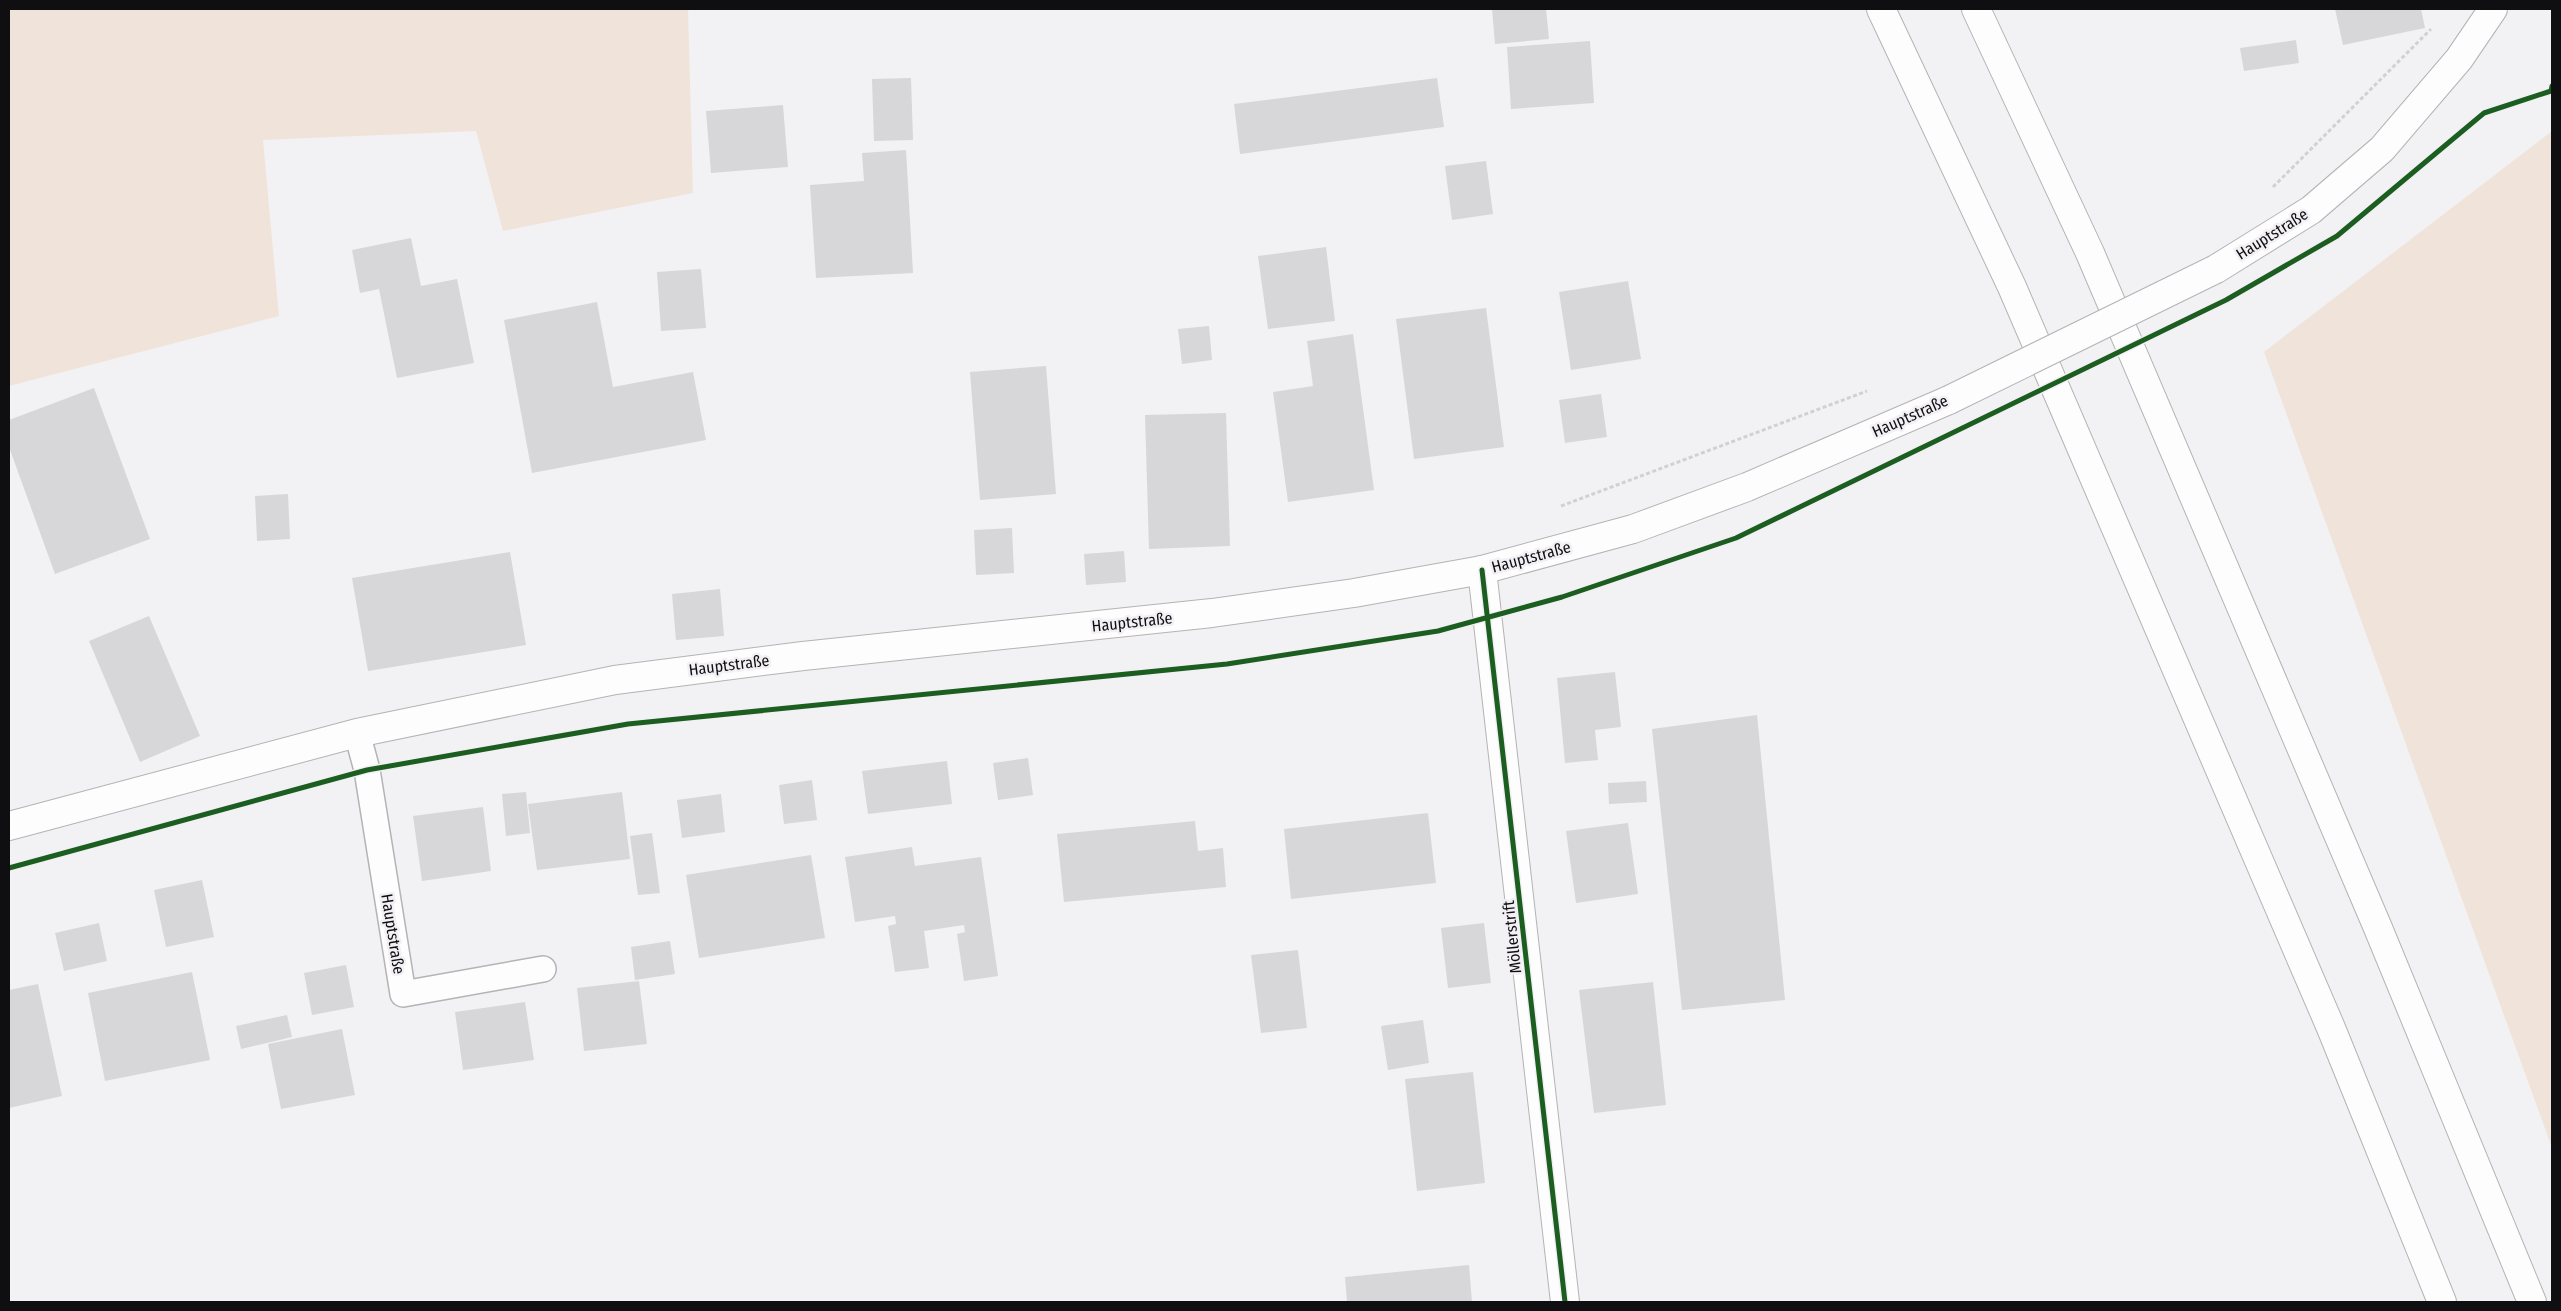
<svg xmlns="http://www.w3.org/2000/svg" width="2561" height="1311" font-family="'Fira Sans Condensed',sans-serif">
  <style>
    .green { fill: #f0e4da }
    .building { fill: #d7d7d9 }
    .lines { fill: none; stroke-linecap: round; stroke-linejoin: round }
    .service-casing { stroke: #b4b3b5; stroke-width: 28 }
    .minor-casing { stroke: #b4b3b5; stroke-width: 30 }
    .secondary-casing { stroke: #b4b3b5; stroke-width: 30 }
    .motorway-casing { stroke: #b4b3b5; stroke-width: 30 }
    .path { stroke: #d1d1d1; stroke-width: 3; stroke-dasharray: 4 2.5; stroke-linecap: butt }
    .service { stroke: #fdfdfd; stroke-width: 25 }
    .minor { stroke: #fdfdfd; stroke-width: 28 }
    .secondary { stroke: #fdfdfd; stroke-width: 28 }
    .motorway { stroke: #fdfdfd; stroke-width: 28 }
    .secondary-bridge-casing { stroke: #b4b3b5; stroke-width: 30; stroke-linecap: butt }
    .secondary-bridge { stroke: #fdfdfd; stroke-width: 28 }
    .cycleway-casing { stroke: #f2f0f5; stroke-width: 8 }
    .cycleway { stroke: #1b5e20; stroke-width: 5 }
    .labels { text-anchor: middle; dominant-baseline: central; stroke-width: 5; stroke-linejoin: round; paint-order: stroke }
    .street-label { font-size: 16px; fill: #0f0e10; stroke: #f2f0f5 }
  </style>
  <rect width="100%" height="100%" fill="#f2f1f4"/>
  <path class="green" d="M 9,9 L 688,9 L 693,193 L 503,231 L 476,131 L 263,140 L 279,316 L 9,386 Z
    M 2552,131 L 2552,1148 L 2264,352 Z"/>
  <path class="building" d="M 1492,9 L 1546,9 L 1549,39 L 1495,44 Z
    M 2335,9 L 2421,9 L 2425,28 L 2343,45 Z
    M 2296,40 L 2299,63 L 2244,71 L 2240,48 Z
    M 1590,41 L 1594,103 L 1511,109 L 1507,47 Z
    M 911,78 L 913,140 L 874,141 L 872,79 Z
    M 1437,78 L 1444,127 L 1240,154 L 1234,104 Z
    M 783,105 L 788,167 L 711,173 L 706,111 Z
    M 906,150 L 913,273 L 816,278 L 810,185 L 864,181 L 862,153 Z
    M 1486,161 L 1493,214 L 1452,220 L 1445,166 Z
    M 411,238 L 421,286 L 457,279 L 474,363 L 397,378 L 379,289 L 360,293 L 352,250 Z
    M 1326,247 L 1335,321 L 1268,329 L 1258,256 Z
    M 701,269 L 706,328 L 661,331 L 657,272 Z
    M 1628,281 L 1641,359 L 1571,370 L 1559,292 Z
    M 597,302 L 613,387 L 693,372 L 706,440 L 532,473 L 504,320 Z
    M 1486,308 L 1504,447 L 1414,459 L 1396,319 Z
    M 1209,326 L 1212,360 L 1182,364 L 1178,329 Z
    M 1353,334 L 1374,490 L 1288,502 L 1273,392 L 1313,386 L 1307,341 Z
    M 1046,366 L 1056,494 L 980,500 L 970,372 Z
    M 94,388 L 150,539 L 55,574 L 9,447 L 9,420 Z
    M 1601,394 L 1607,437 L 1565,443 L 1559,400 Z
    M 1226,413 L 1230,546 L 1149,549 L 1145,415 Z
    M 288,494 L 290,539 L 257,541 L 255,496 Z
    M 1012,528 L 1014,573 L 976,575 L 974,530 Z
    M 1124,551 L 1126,582 L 1086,585 L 1084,554 Z
    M 510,552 L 526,645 L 368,671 L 352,578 Z
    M 720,589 L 724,636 L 676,640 L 672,594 Z
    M 149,616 L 200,736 L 140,762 L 89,641 Z
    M 1615,672 L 1621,727 L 1595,730 L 1598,760 L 1565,763 L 1557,678 Z
    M 1757,715 L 1785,1000 L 1682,1010 L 1652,729 Z
    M 1028,758 L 1033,795 L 998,800 L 993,763 Z
    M 947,761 L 952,804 L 868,814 L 862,771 Z
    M 812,780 L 817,820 L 784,824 L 779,785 Z
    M 1646,781 L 1647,802 L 1609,804 L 1608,783 Z
    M 526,792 L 530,833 L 506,836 L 502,794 Z
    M 622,792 L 630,859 L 537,870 L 528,804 Z
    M 721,794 L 725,832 L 682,838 L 677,800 Z
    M 483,807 L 491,871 L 422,881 L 413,816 Z
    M 1428,813 L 1436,883 L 1291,899 L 1284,829 Z
    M 1195,821 L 1198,851 L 1223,848 L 1226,887 L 1064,902 L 1057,834 Z
    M 1628,823 L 1638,894 L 1576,903 L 1566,831 Z
    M 652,833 L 660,893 L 638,895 L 630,836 Z
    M 912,847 L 915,866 L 981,857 L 998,976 L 964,981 L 957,934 L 965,932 L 964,925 L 924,931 L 929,968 L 895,972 L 888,926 L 896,924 L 895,916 L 855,922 L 845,857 Z
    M 811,855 L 825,938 L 699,958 L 686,875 Z
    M 202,880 L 214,937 L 166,947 L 154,890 Z
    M 99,923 L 107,961 L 64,971 L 55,933 Z
    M 1484,923 L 1491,983 L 1448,988 L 1441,928 Z
    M 670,941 L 675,974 L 635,980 L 631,947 Z
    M 1298,950 L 1307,1028 L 1261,1033 L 1251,955 Z
    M 346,965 L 354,1007 L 312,1015 L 304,973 Z
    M 192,972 L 210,1060 L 105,1081 L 88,993 Z
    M 639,981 L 647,1044 L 584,1051 L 577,988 Z
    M 1653,982 L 1666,1105 L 1594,1113 L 1579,990 Z
    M 38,984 L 62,1096 L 9,1108 L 9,990 Z
    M 525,1002 L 534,1060 L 463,1070 L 455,1012 Z
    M 287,1015 L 292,1037 L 241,1049 L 236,1026 Z
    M 1423,1020 L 1429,1063 L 1388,1070 L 1381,1026 Z
    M 342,1029 L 355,1095 L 281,1109 L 268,1044 Z
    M 1473,1072 L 1485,1183 L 1417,1191 L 1405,1079 Z
    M 1469,1265 L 1472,1302 L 1347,1302 L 1345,1277 Z"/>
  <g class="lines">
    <g class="service-casing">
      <path id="service" d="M 357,733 L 367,770 L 403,994 L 543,969"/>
    </g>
    <g class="minor-casing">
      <path id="minor" d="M 1482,570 L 1565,1302"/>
    </g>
    <g class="secondary-casing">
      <path id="secondary" d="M 2216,269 L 2311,210 L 2382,149 L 2459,59 L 2493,9
        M 9,826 L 357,733 L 615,680 L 803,656 L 1212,613 L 1354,593 L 1482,570 L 1633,529 L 1747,487 L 1949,400"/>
    </g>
    <g class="motorway-casing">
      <path id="motorway" d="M 1881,9 L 2012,287 L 2331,1028 L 2442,1302
        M 1976,9 L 2090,253 L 2378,928 L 2532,1302"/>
    </g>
    <path class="path" d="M 2421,166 L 2484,113 L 2552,91
      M 2273,187 L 2431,29
      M 1561,506 L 1867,391
      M 1523,607 L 1562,597 L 1736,538 L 1763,524
      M 457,754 L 628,724 L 1227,664 L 1450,628
      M 9,868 L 18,865"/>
    <use href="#service" class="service"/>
    <use href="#minor" class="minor"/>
    <use href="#secondary" class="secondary"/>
    <use href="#motorway" class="motorway"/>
    <g class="secondary-bridge-casing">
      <path id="secondary-bridge" d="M 1949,400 L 2216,269"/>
    </g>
    <use href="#secondary-bridge" class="secondary-bridge"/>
    <g class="cycleway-casing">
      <path id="cycleway" d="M 1482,570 L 1565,1302
        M 9,868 L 367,770 L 628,724 L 1227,664 L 1438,631 L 1562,597 L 1736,538 L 2226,300 L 2337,236 L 2484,113 L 2551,91 L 2552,86"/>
    </g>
    <use href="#cycleway" class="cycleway"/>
  </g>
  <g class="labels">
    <g class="street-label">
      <text transform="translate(2272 234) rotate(-32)">Hauptstraße</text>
      <text transform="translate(1910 416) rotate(-24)">Hauptstraße</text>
      <text transform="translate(1531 557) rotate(-15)">Hauptstraße</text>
      <text transform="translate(1132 622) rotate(-6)">Hauptstraße</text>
      <text transform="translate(729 665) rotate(-7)">Hauptstraße</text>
      <text transform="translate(393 934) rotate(81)">Hauptstraße</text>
      <text transform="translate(1512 937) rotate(-96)">Möllerstrift</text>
    </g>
  </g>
  <rect width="2561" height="1311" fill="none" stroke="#0f0e10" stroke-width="20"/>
</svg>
